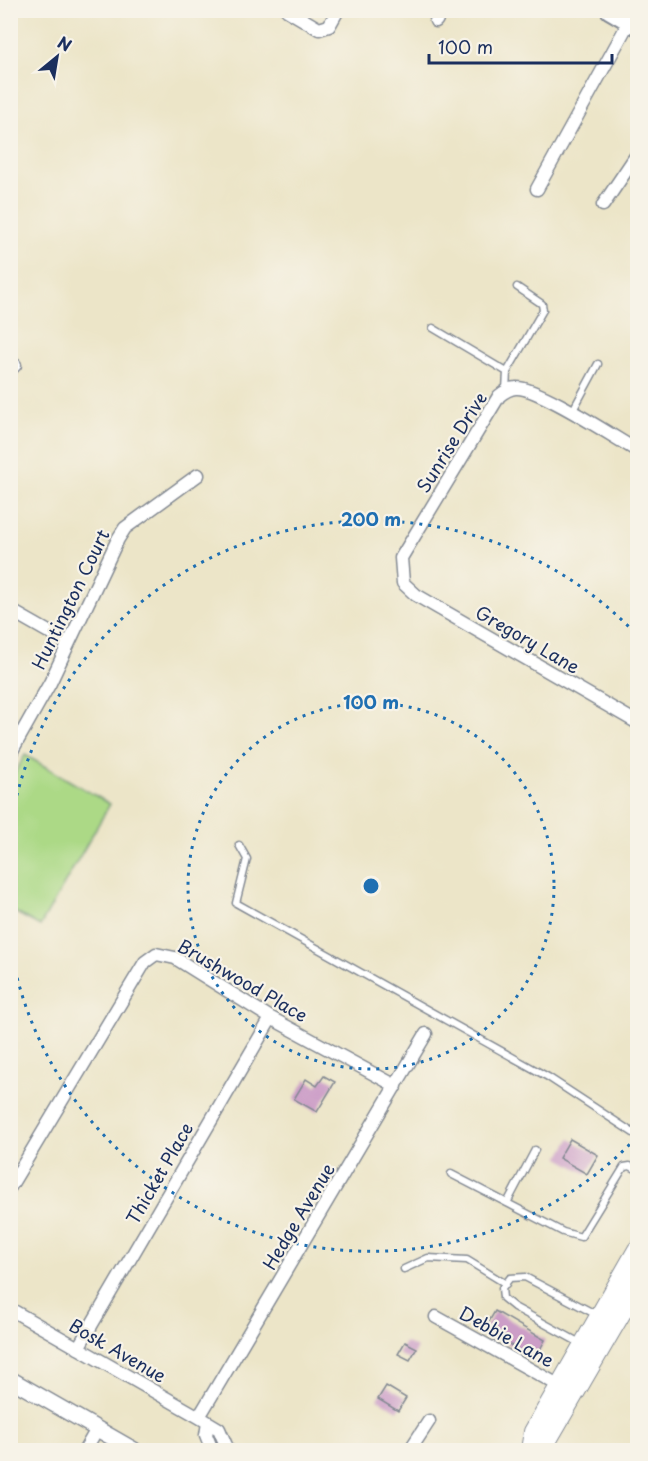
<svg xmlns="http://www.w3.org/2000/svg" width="648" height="1461" font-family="'Playpen Sans',sans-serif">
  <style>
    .green { fill: #acd986; stroke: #648472; stroke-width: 1.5 }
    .building { fill: #cc9ec7 }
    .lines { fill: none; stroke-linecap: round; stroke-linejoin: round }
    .service-casing { stroke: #848a93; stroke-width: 9 }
    .minor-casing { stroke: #848a93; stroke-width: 15 }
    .tertiary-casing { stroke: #848a93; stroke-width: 18 }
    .secondary-casing { stroke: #848a93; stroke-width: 20 }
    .primary-casing { stroke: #848a93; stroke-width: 22 }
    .service { stroke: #fff; stroke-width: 6 }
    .minor { stroke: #fff; stroke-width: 12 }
    .tertiary { stroke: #fff; stroke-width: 15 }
    .secondary { stroke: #fff; stroke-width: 16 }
    .primary { stroke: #fff; stroke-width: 20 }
    .ring { fill: none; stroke: #1f6fb2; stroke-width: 3; stroke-dasharray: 3 6 }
    .labels { text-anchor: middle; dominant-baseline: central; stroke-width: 4.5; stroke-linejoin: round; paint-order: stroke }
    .street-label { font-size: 18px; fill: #1b2f5e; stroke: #f7f3e8 }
    .centre { fill: #1f6fb2; stroke: #f7f3e8; stroke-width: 3 }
    .ring-label { font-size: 18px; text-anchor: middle; font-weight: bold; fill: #1f6fb2; stroke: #f7f3e8; stroke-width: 4.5; stroke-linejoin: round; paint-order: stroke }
  </style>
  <rect width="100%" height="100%" fill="#f7f3e8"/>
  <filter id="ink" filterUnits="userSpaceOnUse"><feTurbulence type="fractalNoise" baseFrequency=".0167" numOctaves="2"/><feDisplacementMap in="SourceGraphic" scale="12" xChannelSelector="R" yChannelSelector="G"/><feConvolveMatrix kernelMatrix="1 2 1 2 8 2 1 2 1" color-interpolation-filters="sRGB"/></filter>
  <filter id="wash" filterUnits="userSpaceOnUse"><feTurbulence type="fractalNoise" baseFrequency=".008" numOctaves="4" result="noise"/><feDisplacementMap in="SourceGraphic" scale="24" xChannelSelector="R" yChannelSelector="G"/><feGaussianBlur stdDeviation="1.35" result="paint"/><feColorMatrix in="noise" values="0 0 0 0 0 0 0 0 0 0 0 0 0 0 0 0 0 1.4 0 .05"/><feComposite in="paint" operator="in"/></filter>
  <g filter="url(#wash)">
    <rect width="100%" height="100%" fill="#ece5c8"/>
    <path class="green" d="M 25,755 L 110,804 L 40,926 L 11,910 L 11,780 Z"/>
    <g id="blocks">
      <path class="building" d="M 324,1076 L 335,1082 L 317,1112 L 294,1099 L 306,1079 L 317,1086 Z
        M 570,1139 L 598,1155 L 587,1174 L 559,1158 Z
        M 495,1311 L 545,1340 L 535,1359 L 484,1330 Z
        M 405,1342 L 417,1348 L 410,1360 L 398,1354 Z
        M 386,1386 L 406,1398 L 398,1411 L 378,1399 Z"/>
    </g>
  </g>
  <g filter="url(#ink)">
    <use href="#blocks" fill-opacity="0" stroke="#848a93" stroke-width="1.5"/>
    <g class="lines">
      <g class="service-casing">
        <path id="service" d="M 433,328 L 507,372
          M 506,390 L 507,372 L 543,310 L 542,304 L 517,287
          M 572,412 L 598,364
          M 239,845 L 247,859 L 236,903 L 548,1077 L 638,1136
          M 451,1174 L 563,1232 L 581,1237 L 624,1167 L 630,1166 L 638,1170
          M 507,1203 L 535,1150
          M 404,1269 L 428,1258 L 467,1260 L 506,1284
          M 580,1343 L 514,1307 L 503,1298 L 502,1288 L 510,1278 L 525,1277 L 597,1315"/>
      </g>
      <g class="minor-casing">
        <path id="minor" d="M 287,10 L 319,29 L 329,26 L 338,10
          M 436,21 L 442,10
          M 537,189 L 629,22
          M 603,205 L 638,153
          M 10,370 L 15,365
          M 638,451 C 615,438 537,386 516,388 C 509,388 504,392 499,396 L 401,558 L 403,583 L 416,595 L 638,723
          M 10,610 L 68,643
          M 10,754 L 50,683 L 118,539 L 125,528 L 198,475
          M 10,1187 L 145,962 L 156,954 L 175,958 L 271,1018 L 396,1086
          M 10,1309 L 199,1417 L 219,1429 L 228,1450
          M 436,1317 L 560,1386
          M 78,1348 L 271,1018
          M 199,1417 L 426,1034
          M 208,1423 L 206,1435 L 212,1450
          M 85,1450 L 97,1429
          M 410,1450 L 429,1421"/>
      </g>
      <g class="tertiary-casing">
        <path id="tertiary" d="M 10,1379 L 134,1450"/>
      </g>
      <g class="secondary-casing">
        <path id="secondary" d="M 609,10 L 638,27"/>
      </g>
      <g class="primary-casing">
        <path id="primary" d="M 531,1450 L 534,1432 L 638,1250
          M 534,1450 L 549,1436 L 638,1283"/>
      </g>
      <use href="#service" class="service"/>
      <use href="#minor" class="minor"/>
      <use href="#tertiary" class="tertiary"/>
      <use href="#secondary" class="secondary"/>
      <use href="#primary" class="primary"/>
    </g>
  </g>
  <g class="ring">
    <circle cx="371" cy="886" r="183"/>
    <path d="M636 1138A366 366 0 0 1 11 950M11 822A366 366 0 0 1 636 634"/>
  </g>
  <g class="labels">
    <g class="street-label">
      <text transform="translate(451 442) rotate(-58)">Sunrise Drive</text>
      <text transform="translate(70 599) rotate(-64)">Huntington Court</text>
      <text transform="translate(528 639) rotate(30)">Gregory Lane</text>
      <text transform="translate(243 980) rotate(30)">Brushwood Place</text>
      <text transform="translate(159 1173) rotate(-60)">Thicket Place</text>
      <text transform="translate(298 1216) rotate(-59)">Hedge Avenue</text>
      <text transform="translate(507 1336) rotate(29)">Debbie Lane</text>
      <text transform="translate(118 1350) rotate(30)">Bosk Avenue</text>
    </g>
  </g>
  <circle cx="371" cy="886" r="9" class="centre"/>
  <g class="ring-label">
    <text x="371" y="526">200 m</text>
    <text x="371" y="709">100 m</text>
  </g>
  <rect width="648" height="1461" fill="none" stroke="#f7f3e8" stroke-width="36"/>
  <g transform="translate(57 57) rotate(30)" stroke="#f7f3e8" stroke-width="4.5" paint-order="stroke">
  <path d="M0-4.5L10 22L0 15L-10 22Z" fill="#1b2f5e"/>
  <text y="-9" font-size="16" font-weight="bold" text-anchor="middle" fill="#1b2f5e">N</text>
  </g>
  <path d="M429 54v9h183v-9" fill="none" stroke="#1b2f5e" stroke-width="3"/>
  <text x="438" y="54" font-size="18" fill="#1b2f5e" stroke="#f7f3e8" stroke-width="4.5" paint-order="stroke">100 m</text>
</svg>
